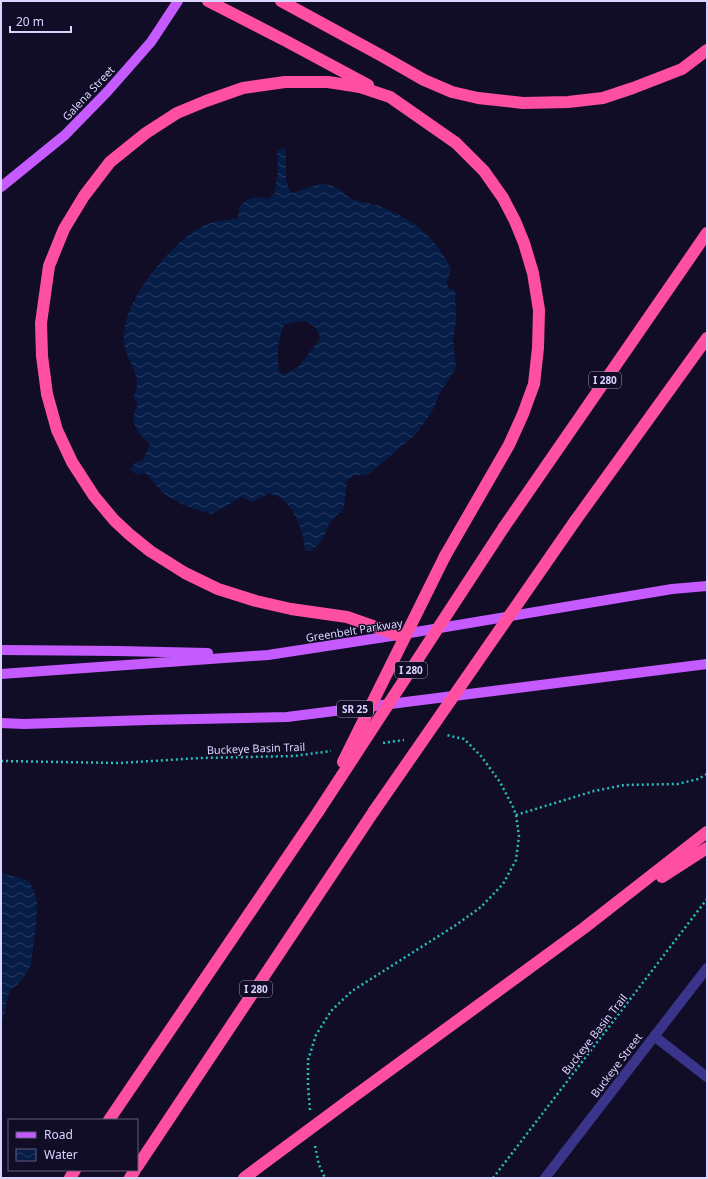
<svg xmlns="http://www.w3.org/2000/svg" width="708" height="1179" font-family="'Noto Sans',sans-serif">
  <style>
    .water { fill: url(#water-waves); fill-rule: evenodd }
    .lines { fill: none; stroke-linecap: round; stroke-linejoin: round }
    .path { stroke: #26c1bb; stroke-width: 2.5; stroke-dasharray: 2 3; stroke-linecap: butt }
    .minor { stroke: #3a358a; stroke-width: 10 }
    .major { stroke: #c55bff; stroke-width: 10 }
    .highway { stroke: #ff4fa0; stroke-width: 12 }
    .highway-bridge { stroke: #ff4fa0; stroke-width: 12 }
    .labels { text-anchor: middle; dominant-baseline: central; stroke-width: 3; stroke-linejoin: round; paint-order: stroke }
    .shield { fill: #120d27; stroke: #9e98be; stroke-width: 1 }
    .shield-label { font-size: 10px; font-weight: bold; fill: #dad4ff }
    .street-label { font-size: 11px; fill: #dad4ff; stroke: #120d27 }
  </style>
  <defs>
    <pattern id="water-waves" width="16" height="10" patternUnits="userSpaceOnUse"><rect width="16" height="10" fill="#061d48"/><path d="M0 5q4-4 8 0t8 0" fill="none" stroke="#2a3d63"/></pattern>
  </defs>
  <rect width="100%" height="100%" fill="#120d27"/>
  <path class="water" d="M 286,148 L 286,180 L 290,193 C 303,191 315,182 329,185 C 340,187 344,195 352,199 C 362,203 372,203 382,207 C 414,220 437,238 451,270 L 446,283 L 450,289 L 455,291 L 456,320 L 453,340 L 456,368 L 438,396 L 434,408 L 417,433 L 376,468 L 369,474 L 353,476 L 347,480 L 344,508 L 330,522 L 322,540 L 317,546 L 310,551 L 305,551 C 304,533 295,505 277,496 C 275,495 271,494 268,494 L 260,498 L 251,502 L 242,497 L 212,514 C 196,510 172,502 160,490 C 155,485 151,478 145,473 L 137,475 L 130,469 L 135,463 L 143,460 L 150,444 C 138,432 127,421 138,404 L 133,397 C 135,393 137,389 137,385 C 138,370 125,358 124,342 C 124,336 125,321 128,315 C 138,285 175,240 203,226 C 216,220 226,221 238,218 L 239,207 C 250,197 253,196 268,199 L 275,193 L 278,170 L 277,150 ZM 305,321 C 314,326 319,328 320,339 L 299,366 L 286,374 L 279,373 C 277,356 277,341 284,325 L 293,322 Z
    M 1,873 C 8,875 24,878 29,882 C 32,886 37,898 37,903 C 37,908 36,911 37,916 L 31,964 L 24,977 L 17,985 L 11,989 L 7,999 L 3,1021 L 1,1024 Z"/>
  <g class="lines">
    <path class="path" d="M 383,743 L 404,740
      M 1,761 L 119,763 L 201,758 L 294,756 L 331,751
      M 516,815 L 594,791 L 624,785 L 678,784 L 698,779 L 707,774
      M 310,1110 L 308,1086 L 308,1060 L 316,1035 L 331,1011 L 352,991 L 456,925 L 481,907 L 503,884 L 516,860 L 519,836 L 516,815 L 513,807 L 500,782 L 481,756 L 464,739 L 446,735
      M 315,1146 L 319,1165 L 325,1178
      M 493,1178 L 707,899"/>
    <path class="minor" d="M 654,1036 L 707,1077
      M 545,1178 L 707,968"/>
    <path class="major" d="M 1,187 L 65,135 L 107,92 L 151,42 L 178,1
      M 1,650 L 118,651 L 208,653
      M 1,674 L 268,655 L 398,635 L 672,589 L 707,586
      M 1,723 L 24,724 L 148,720 L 287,717 L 707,664"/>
    <path class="highway" d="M 208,1 L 286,41 L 368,85
      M 281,1 L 382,56 L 424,80 L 452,92 L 478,98 L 523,103 L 568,102 L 603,98 L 633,88 L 682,69 L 707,50
      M 575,521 L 707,338
      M 504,527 L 707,233
      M 398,635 L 347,617 L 291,609 L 256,601 L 218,589 L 185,573 L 150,551 L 129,534 L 114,520 L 94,496 L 72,462 L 57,430 L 47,394 L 42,356 L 41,323 L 49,266 L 64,229 L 84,196 L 110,162 L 146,133 L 177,113 L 206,101 L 243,88 L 285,82 L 328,82 L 360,87 L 390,97 L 456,143 L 484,171 L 503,198 L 515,221 L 524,243 L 533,273 L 539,310 L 538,348 L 534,384 L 523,414 L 509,445 L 445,556
      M 662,877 L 707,848
      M 349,1100 L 584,928 L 707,832
      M 109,1120 L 318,812
      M 137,1167 L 374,811
      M 70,1178 L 75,1170
      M 130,1178 L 135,1170
      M 244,1178 L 287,1146"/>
    <path class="highway-bridge" d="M 343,762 L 445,556
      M 374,811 L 575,521
      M 318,812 L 504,527
      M 287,1146 L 349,1100"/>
  </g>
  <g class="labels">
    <g class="shield">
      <rect x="589" y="372" width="32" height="16" rx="3"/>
      <rect x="395" y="662" width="32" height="16" rx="3"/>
      <rect x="337" y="701" width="36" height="16" rx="3"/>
      <rect x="240" y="981" width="32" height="16" rx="3"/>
    </g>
    <g class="shield-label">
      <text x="605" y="380">I 280</text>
      <text x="411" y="670">I 280</text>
      <text x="355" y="709">SR 25</text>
      <text x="256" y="989">I 280</text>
    </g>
    <g class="street-label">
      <text transform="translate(88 93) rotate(-47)">Galena Street</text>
      <text transform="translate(354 630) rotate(-9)">Greenbelt Parkway</text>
      <text transform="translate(256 748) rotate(-2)">Buckeye Basin Trail</text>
      <text transform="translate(594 1034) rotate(-52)">Buckeye Basin Trail</text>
      <text transform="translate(616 1065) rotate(-53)">Buckeye Street</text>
    </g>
  </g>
  <rect width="708" height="1179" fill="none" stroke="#dad4ff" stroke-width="4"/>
  <rect x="8" y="1119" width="130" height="52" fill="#120d27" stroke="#625d7d"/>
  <rect x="16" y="1132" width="20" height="6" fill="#c55bff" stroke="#625d7d"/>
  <text x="44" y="1139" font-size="12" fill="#dad4ff">Road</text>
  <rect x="16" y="1149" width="20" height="12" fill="url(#water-waves)" stroke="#625d7d"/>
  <text x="44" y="1159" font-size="12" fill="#dad4ff">Water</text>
  <path d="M10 26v6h61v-6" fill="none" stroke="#dad4ff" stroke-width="2"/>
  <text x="16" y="26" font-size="12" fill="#dad4ff" stroke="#120d27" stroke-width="3" paint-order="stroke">20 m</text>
</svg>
